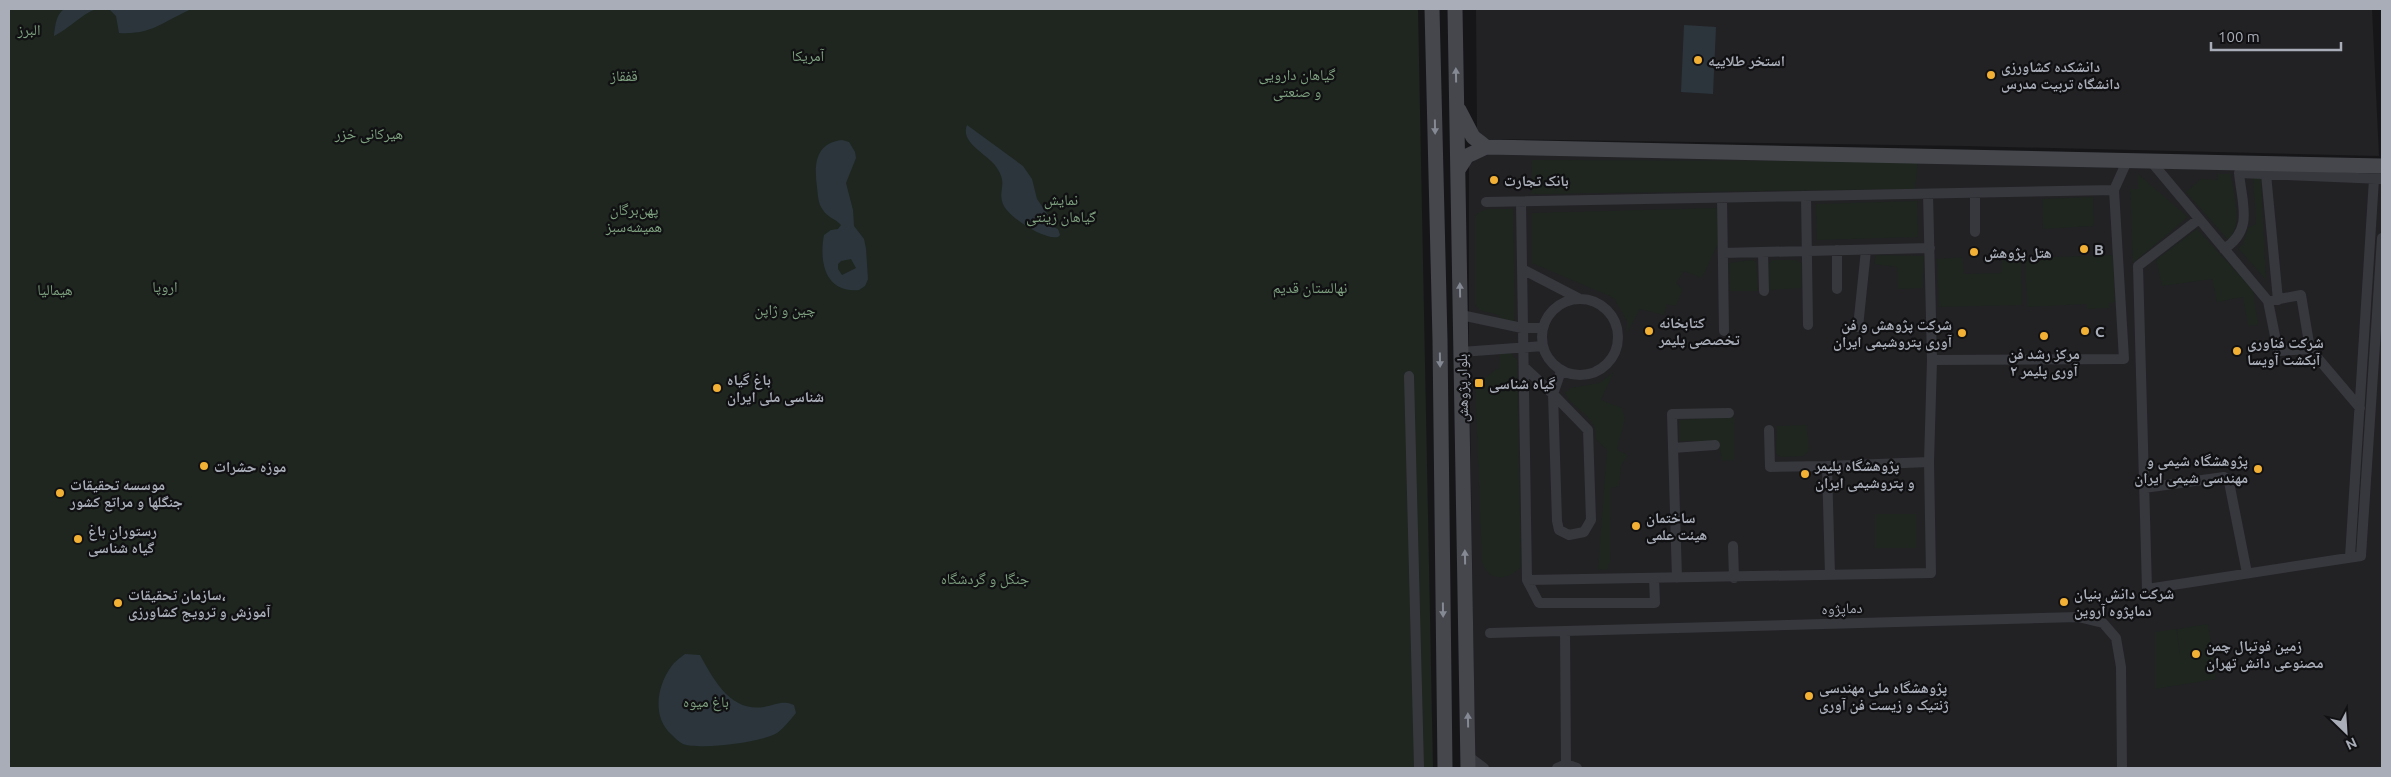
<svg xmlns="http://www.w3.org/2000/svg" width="2391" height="777" font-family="Ubuntu,'Noto Naskh Arabic',sans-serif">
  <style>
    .built { fill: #222225 }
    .green { fill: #1e261f }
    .water { fill: #2c353c; fill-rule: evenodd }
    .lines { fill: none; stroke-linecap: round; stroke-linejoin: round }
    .street { stroke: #37383d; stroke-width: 10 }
    .secondary { stroke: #45474d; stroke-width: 15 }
    .oneway { fill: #858993 }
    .poi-dot { fill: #f2b134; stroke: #111113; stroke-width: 2 }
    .labels { text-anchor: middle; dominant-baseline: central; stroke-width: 4.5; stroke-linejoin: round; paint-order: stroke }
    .park-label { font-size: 15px; fill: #7fa381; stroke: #111113 }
    .poi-label { font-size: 15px; font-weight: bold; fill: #a8adb8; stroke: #111113; text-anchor: start }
    .street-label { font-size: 15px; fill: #a8adb8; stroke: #111113 }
  </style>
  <rect width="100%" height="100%" fill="#161618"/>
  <path class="built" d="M 1476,9 L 2372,9 L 2379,156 L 1965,146 L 1489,139 L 1482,137 L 1477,132 Z
    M 1485,152 L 2382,170 L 2382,768 L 1475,768 L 1469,343 L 1469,165 Z"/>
  <path class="green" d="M 9,9 L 1418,9 L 1433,768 L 9,768 Z
    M 1532,160 L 1918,161 L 1915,189 L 1531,194 Z
    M 2138,174 L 2188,217 L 2133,263 L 2130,189 L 2138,189 Z
    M 2218,174 L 2231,174 C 2233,192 2244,227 2228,240 L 2186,192 L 2201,179 L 2217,180 Z
    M 2253,177 L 2261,178 L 2266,280 L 2238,248 L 2243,244 L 2248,228 L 2256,224 Z
    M 2093,197 L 2094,226 L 2043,229 L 2042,199 Z
    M 1917,201 L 1918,237 L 1817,240 L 1816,204 Z
    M 1717,208 L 1718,244 L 1702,278 L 1684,271 L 1676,283 L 1683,289 L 1676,306 L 1667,304 L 1664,315 L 1640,309 L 1627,333 L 1627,321 L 1614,298 L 1532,263 L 1532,213 Z
    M 1488,209 L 1513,209 L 1515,319 L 1512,323 L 1500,320 L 1499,315 L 1479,310 L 1475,304 L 1475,217 L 1479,212 Z
    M 2197,229 L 2253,290 L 2258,325 L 2248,326 L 2243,297 L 2217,302 L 2212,279 L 2162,286 L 2156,260 Z
    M 1876,255 L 1924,256 L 1923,288 L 1898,289 L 1897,267 L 1874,264 Z
    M 2113,255 L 2115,303 L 2109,303 L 2109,308 L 2087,309 L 2086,304 L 2027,307 L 2025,258 Z
    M 1963,257 L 1964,274 L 2001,273 L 2002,260 L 2021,260 L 2022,305 L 1939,307 L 1937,259 Z
    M 1752,260 L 1756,262 L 1758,291 L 1730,291 L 1729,263 Z
    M 1772,260 L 1796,260 L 1801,263 L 1801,288 L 1769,290 L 1769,264 Z
    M 1511,353 L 1517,360 L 1521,567 C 1508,581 1488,582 1482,562 L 1475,382 C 1483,381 1491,372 1499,368 L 1500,354 Z
    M 1614,372 L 1601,400 L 1622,408 L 1625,419 L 1617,450 L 1628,455 L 1621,466 L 1619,486 L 1611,488 L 1610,561 L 1607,570 L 1598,569 L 1607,450 L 1596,439 C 1597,414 1574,412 1565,393 L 1570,388 L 1599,383 Z
    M 1734,417 L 1734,460 L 1722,461 L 1719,441 L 1679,441 L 1679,420 Z
    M 1807,425 L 1809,451 L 1803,456 L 1782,457 L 1776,454 L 1777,426 Z
    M 1875,514 L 1916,514 L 1916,548 L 1875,548 Z
    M 2208,624 L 2216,679 L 2155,689 L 2155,632 L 2176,629 L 2180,655 L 2177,629 Z"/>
  <path class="water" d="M 64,9 L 98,9 C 86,10 69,29 54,36 C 55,26 56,15 64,9 Z
    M 109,9 L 192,9 C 163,21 153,35 119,33 L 116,16 Z
    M 1684,25 L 1716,27 L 1713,94 L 1681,92 Z
    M 967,125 L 1023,166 L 1032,179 L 1037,199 L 1053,222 L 1051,226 L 1058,229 L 1060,235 L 1058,237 C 1044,240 1008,217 1003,204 C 997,189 1010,184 994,164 C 985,153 960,142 967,125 Z
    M 842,140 L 849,142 L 855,152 L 856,158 L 846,183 L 853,210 L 854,226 L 864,239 L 866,249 L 868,279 L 865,286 L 859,290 C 825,293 819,262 824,235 L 831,230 L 838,229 L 841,225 C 836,219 827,217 823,210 C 818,204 818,195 817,187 C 814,165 815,143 842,140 ZM 851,259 L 856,268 L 842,275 L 838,269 L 838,264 L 841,261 Z
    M 685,654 L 700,655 C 714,680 730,712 764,707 C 776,705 782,700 794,705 L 796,713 C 790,720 784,728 777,733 C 760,743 701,750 683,744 C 679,742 674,737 671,734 C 652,717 657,686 671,667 C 674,662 680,658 685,654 Z"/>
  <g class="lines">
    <path class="street" d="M 2149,159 L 2268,301 L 2278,351 L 2310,349 L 2301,295 L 2268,301
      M 2266,174 L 2278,300
      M 1975,193 L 1975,232
      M 1928,194 L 1932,360
      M 1806,196 L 1808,325
      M 1722,198 L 1724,331
      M 1486,202 L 2114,190
      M 1521,202 L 1527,580 L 1931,573 L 1929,462 L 1932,360 L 2124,359 L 2114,190 L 2128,159
      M 2199,219 L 2138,266 L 2147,589 L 2361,556 L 2382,238
      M 2224,249 C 2254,230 2242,204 2239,173 L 2382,179
      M 1837,250 L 1837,289
      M 1763,252 L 1764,291
      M 1723,253 L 1930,248
      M 1522,269 L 1578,298
      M1542 337a38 38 0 1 1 76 0a38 38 0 1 1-76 0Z
      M 1461,315 L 1522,328 L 1542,328
      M 1858,327 L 1866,250
      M 2310,349 L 2360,408
      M 1461,352 L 1543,346
      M 1524,367 L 1553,394 L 1561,371
      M 1409,376 L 1419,768
      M 1553,394 L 1588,430 L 1591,520 L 1584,532 L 1569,535 L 1559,530 L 1557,521 Z
      M 1769,430 L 1770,467 L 1827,466 L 1830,575
      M 1673,448 L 1715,445
      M 1827,466 L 1929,462
      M 2144,488 L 2224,477 L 2229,482 L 2247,573
      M 1733,546 L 1734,578
      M 2350,557 L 2374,179
      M 1677,578 L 1672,414 L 1729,413
      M 1527,580 L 1539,603 L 1655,603 L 1654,578
      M 1490,633 L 1565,631
      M 1468,756 L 1484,768
      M 1566,764 L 1565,631 L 2078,617 L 2103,623 L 2116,638 L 2121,667 L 2122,768
      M 1557,768 L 1566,764 L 1577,768"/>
    <path class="secondary" d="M 1432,9 L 1440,340 L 1445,768
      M 1455,9 L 1468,768
      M 1459,110 L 1473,137 L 1486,147
      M 1458,170 L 1467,156 L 1486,147 L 2382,166"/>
  </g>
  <defs><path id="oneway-solid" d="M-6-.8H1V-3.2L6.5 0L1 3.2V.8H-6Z" transform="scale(1.25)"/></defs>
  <g class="oneway">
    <use href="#oneway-solid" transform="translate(1456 75) rotate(-91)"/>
    <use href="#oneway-solid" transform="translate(1435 127) rotate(89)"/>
    <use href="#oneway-solid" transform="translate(1460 290) rotate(-91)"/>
    <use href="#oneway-solid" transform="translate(1440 360) rotate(89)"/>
    <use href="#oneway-solid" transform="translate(1465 557) rotate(-91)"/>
    <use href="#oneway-solid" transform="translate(1443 610) rotate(89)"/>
    <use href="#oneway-solid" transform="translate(1468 720) rotate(-91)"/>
  </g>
  <g class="poi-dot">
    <circle cx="1698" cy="60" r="5"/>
    <circle cx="1991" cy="75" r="5"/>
    <circle cx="1494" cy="180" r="5"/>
    <circle cx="2084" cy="249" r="5"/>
    <circle cx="1974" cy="252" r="5"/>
    <circle cx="1649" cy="331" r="5"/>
    <circle cx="2085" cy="331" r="5"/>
    <circle cx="1962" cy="333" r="5"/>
    <circle cx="2044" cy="336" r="5"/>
    <circle cx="2237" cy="351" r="5"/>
    <rect x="1474" y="378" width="10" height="10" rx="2.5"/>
    <circle cx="717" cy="388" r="5"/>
    <circle cx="204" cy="466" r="5"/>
    <circle cx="2258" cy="469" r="5"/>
    <circle cx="1805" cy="474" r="5"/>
    <circle cx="60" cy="493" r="5"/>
    <circle cx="1636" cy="526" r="5"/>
    <circle cx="78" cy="539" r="5"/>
    <circle cx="2064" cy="602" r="5"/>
    <circle cx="118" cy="603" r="5"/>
    <circle cx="2196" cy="654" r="5"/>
    <circle cx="1809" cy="696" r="5"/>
  </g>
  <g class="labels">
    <g class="park-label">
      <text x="29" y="29">البرز</text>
      <text x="808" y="55">آمریکا</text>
      <text x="1297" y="74">گیاهان دارویی<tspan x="1297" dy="17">و صنعتی</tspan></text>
      <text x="624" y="75">قفقاز</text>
      <text x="369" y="133">هیرکانی خزر</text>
      <text x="1061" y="199">نمایش<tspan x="1061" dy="17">گیاهان زینتی</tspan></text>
      <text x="634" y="209">پهن‌برگان<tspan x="634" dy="17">همیشه‌سبز</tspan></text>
      <text x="165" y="286">اروپا</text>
      <text x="1310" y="287">نهالستان قدیم</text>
      <text x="55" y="289">هیمالیا</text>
      <text x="785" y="309">چین و ژاپن</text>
      <text x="985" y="578">جنگل و گردشگاه</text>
      <text x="706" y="701">باغ میوه</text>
    </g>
    <g class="poi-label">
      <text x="1708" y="60">استخر طلاییه</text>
      <text x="2001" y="66">دانشکده کشاورزی<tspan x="2001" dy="17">دانشگاه تربیت مدرس</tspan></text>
      <text x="1504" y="180">بانک تجارت</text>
      <text x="2094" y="249">B</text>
      <text x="1984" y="252">هتل پژوهش</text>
      <text x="1659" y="322">کتابخانه<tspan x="1659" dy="17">تخصصی پلیمر</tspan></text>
      <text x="1952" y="324" text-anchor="end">شرکت پژوهش و فن<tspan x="1952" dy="17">آوری پتروشیمی ایران</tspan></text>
      <text x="2095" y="331">C</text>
      <text x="2247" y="342">شرکت فناوری<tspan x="2247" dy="17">آبکشت آویسا</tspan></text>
      <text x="2044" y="353" text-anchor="middle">مرکز رشد فن<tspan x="2044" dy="17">آوری پلیمر ۲</tspan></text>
      <text x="727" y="379">باغ گیاه‌<tspan x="727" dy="17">شناسی ملی ایران</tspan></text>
      <text x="1489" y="383">گیاه شناسی</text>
      <text x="2248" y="460" text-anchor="end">پژوهشگاه شیمی و<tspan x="2248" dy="17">مهندسی شیمی ایران</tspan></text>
      <text x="1815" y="465">پژوهشگاه پلیمر<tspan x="1815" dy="17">و پتروشیمی ایران</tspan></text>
      <text x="214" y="466">موزه حشرات</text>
      <text x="70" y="484">موسسه تحقیقات<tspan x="70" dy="17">جنگلها و مراتع کشور</tspan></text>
      <text x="1646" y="517">ساختمان<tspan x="1646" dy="17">هیئت علمی</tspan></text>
      <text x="88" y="530">رستوران باغ<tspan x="88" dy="17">گیاه شناسی</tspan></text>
      <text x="2074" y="593">شرکت دانش بنیان<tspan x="2074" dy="17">دماپژوه آروین</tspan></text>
      <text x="128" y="594">سازمان تحقیقات،<tspan x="128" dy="17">آموزش و ترویج کشاورزی</tspan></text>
      <text x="2206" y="645">زمین فوتبال چمن<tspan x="2206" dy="17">مصنوعی دانش تهران</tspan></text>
      <text x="1819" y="687">پژوهشگاه ملی مهندسی<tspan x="1819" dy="17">ژنتیک و زیست فن آوری</tspan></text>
    </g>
    <g class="street-label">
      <text transform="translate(1462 388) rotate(-91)">بلوار پژوهش</text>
      <text transform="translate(1842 608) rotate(-2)">دماپژوه</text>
    </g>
  </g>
  <rect width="2391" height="777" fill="none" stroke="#a8adb8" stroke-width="20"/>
  <g transform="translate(2346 732) rotate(155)" stroke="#111113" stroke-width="4" paint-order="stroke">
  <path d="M0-4L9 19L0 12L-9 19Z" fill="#a8adb8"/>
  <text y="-8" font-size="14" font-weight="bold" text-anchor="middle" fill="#a8adb8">N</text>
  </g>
  <path d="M2211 42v8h130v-8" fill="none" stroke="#a8adb8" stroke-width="2.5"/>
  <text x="2218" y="42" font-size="15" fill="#a8adb8" stroke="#111113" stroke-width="4" paint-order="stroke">100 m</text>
</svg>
